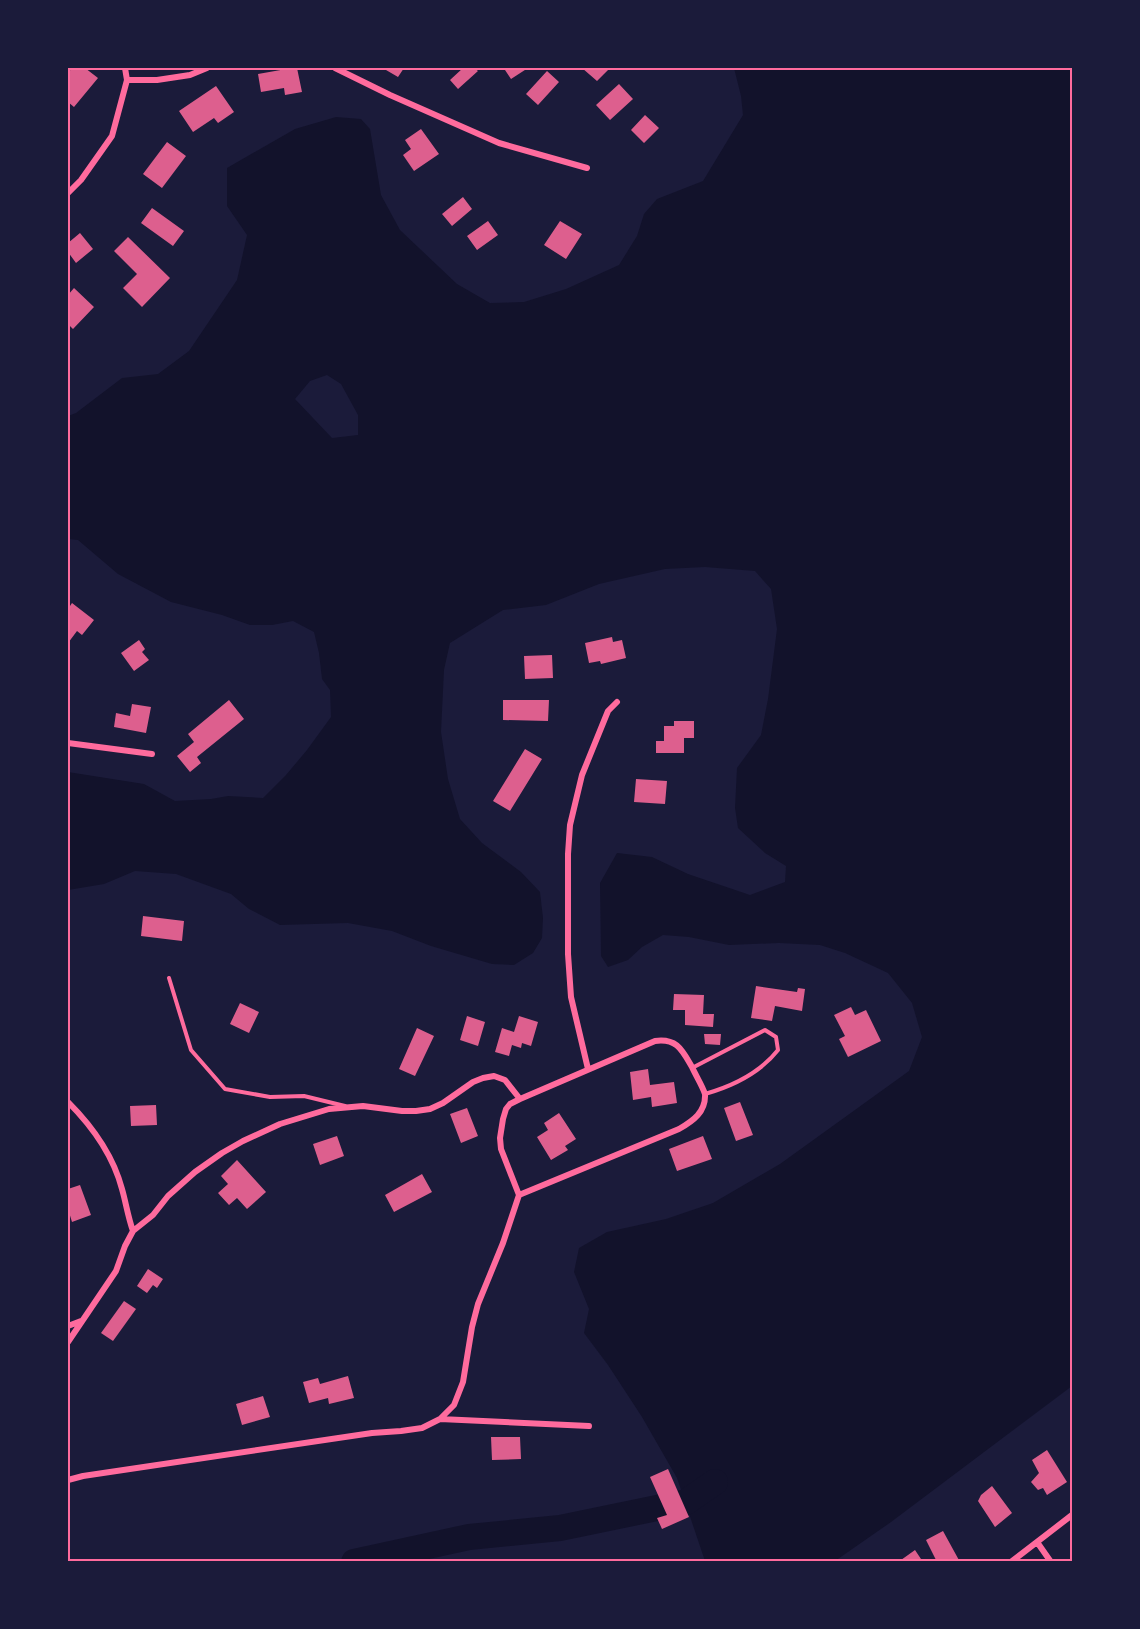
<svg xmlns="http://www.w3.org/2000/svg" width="1140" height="1629" font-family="'Sofia Sans Condensed',sans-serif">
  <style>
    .water { fill: #12122b; fill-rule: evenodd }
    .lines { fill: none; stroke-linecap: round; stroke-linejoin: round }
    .river { stroke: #12122b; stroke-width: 26 }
    .building { fill: #dd5f8e }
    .service { stroke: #ff6b9d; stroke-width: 4 }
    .minor { stroke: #ff6b9d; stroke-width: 6 }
    .neatline { fill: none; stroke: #ff6b9d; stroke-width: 2 }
  </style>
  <rect width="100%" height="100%" fill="#1b1b3a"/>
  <path class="water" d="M 734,68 L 1072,68 L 1072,1386 L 891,1522 L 835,1561 L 705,1561 L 677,1478 L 642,1417 L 608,1365 L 584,1333 L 589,1309 L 574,1272 L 579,1248 L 607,1232 L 666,1219 L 713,1203 L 780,1164 L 909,1071 L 922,1037 L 912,1003 L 888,973 L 845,953 L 820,945 L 779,943 L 729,945 L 689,937 L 663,935 L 642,947 L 628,960 L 608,967 L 601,956 L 600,883 L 617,853 L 652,857 L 688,874 L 750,895 L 785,882 L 786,866 L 765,853 L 738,828 L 735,808 L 737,768 L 761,735 L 768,699 L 777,629 L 771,589 L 755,571 L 705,567 L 665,569 L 599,584 L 546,605 L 503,610 L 450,643 L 444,670 L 441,732 L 448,779 L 460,819 L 482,843 L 521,872 L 540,892 L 543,918 L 542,938 L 533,953 L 514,965 L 492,964 L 431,946 L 392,931 L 348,923 L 280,925 L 249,909 L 231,894 L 176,874 L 135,871 L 104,884 L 68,890 L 68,772 L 144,784 L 175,801 L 211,799 L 228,796 L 263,798 L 286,775 L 307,750 L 331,717 L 330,690 L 322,679 L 319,653 L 314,632 L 293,621 L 272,625 L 250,625 L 222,615 L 171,602 L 118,574 L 78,540 L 68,539 L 68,416 L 76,413 L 122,378 L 158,374 L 189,351 L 237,280 L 247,235 L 227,206 L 227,168 L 295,129 L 336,117 L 361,119 L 370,129 L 381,195 L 400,230 L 457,284 L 490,303 L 524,302 L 566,289 L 619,265 L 637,236 L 644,214 L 657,199 L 703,181 L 743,115 L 741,96 ZM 327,375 L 341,384 L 358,415 L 358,435 L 332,438 L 295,399 L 310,381 Z"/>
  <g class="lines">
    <path class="river" d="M 354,1562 L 469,1537 L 560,1528 L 686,1502 L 715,1482"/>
  </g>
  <path class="building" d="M 72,68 L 85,68 L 98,78 L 74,107 L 68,102 L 68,73 Z
    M 292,68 L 297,68 L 302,92 L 285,95 L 284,88 L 261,92 L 258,74 Z
    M 387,68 L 404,68 L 398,77 L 386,70 Z
    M 463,68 L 474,68 L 478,71 L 458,89 L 450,80 Z
    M 508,68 L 528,68 L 511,79 L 505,70 Z
    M 582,68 L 610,68 L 597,81 Z
    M 547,71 L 559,82 L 538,105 L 526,94 Z
    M 619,84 L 633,99 L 610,120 L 596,105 Z
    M 216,86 L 234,112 L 218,123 L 214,118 L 193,132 L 179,111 Z
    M 645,115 L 659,128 L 644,143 L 631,130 Z
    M 421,129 L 439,154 L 414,171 L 403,155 L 411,149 L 405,140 Z
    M 167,142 L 186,156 L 162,188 L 143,174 Z
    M 463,197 L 472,209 L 452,226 L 442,214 Z
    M 152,208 L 184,231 L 173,246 L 141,223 Z
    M 488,221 L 498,235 L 477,250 L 467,236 Z
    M 560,221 L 582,234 L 566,259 L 544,245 Z
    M 80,233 L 93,249 L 76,263 L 68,252 L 68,243 Z
    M 128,237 L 170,278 L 142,307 L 123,288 L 137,274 L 114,251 Z
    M 74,288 L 94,307 L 73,329 L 68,324 L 68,295 Z
    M 72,603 L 94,620 L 82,635 L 77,631 L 68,643 L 68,609 Z
    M 612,637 L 613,642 L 622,640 L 626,658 L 601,664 L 600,661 L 589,663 L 585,643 Z
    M 139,640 L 145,649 L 142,652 L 149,660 L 134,671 L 121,653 Z
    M 552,655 L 553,678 L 525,679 L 524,656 Z
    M 229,700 L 244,719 L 197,757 L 201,763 L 190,772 L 177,756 L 194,742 L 188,734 Z
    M 503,700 L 549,700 L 548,721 L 503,720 Z
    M 132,704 L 151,707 L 146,733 L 114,727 L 116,713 L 130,716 Z
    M 674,721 L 694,721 L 694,738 L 684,738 L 684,753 L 656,753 L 656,741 L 664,741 L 664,726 L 674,726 Z
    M 525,749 L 542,759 L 510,811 L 493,801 Z
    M 636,779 L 667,781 L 665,804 L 634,802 Z
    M 143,916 L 184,921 L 182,941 L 141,936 Z
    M 756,986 L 797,992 L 798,988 L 805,989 L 802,1011 L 775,1006 L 772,1021 L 751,1018 Z
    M 674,994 L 704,995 L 703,1014 L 714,1014 L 713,1027 L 685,1025 L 685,1010 L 673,1010 Z
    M 240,1003 L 259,1012 L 249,1033 L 230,1024 Z
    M 851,1007 L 855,1015 L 866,1010 L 881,1041 L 848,1057 L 839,1039 L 845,1036 L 834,1015 Z
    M 467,1016 L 485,1022 L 478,1046 L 460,1040 Z
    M 519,1016 L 538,1022 L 531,1046 L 522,1043 L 521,1048 L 512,1045 L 509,1056 L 495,1052 L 502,1028 L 514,1032 Z
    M 417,1028 L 434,1036 L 415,1076 L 399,1069 Z
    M 704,1034 L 721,1034 L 720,1045 L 705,1044 Z
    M 648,1069 L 650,1085 L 674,1082 L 677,1103 L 652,1107 L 651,1097 L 633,1100 L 630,1072 Z
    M 740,1102 L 753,1135 L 736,1141 L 724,1108 Z
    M 156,1105 L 157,1125 L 131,1126 L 130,1106 Z
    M 467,1108 L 478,1136 L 461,1143 L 450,1114 Z
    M 559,1113 L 576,1139 L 565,1146 L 568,1150 L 551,1160 L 537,1137 L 548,1130 L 544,1123 Z
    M 337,1136 L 344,1156 L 320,1165 L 313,1144 Z
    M 703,1136 L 712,1159 L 677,1171 L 669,1149 Z
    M 237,1160 L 266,1192 L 247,1209 L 237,1198 L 229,1205 L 218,1193 L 228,1184 L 221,1176 Z
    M 422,1174 L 432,1192 L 394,1212 L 385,1195 Z
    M 80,1185 L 91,1215 L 72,1222 L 68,1209 L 68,1189 Z
    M 148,1269 L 163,1279 L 157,1288 L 153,1285 L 147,1293 L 137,1286 Z
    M 124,1301 L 136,1309 L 113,1341 L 101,1333 Z
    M 348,1376 L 354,1398 L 329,1404 L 328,1398 L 309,1403 L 303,1382 L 318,1378 L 320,1384 Z
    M 263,1396 L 270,1417 L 242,1425 L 236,1404 Z
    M 491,1437 L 520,1437 L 521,1459 L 492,1460 Z
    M 1047,1450 L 1067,1482 L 1047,1495 L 1043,1488 L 1038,1490 L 1031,1482 L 1039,1473 L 1032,1460 Z
    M 668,1469 L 689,1517 L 662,1529 L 657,1518 L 667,1515 L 650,1477 Z
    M 992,1486 L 1012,1513 L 995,1527 L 978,1501 L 981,1495 Z
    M 943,1531 L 960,1562 L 937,1562 L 926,1540 Z
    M 915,1550 L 923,1562 L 902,1562 L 901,1560 Z"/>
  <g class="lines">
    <path class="service" d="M 169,978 L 191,1050 L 225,1089 L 270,1097 L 304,1096 L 345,1106
      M 692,1068 L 765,1030 L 776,1037 L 778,1050 C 760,1073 733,1086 705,1094"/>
    <path class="minor" d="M 335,68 L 390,95 L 499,143 L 587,168
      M 127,80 L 157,80 L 190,75 L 207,68
      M 68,193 L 81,180 L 112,136 L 127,80 L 125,68
      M 68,743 L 152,754
      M 588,1069 L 571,997 L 568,954 L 568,854 L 570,825 L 582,775 L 608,711 L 617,702
      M 68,1102 C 93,1127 113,1155 122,1189 C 126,1203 128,1217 133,1231
      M 68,1326 L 81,1321
      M 68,1342 L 116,1271 L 125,1246 L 133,1231 L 153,1215 L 168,1196 L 195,1172 L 222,1153 L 243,1141 L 280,1124 L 329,1109 L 363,1106 L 402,1111 L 416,1111 L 430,1109 L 443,1103 L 473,1082 L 483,1078 L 494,1076 L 505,1080 L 520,1099 L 655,1041 C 677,1038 682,1050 692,1067 C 696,1076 702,1085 705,1094 C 706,1112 693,1121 679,1129 L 519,1195
      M 440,1419 L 589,1426
      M 68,1480 L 83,1476 L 372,1433 L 401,1431 L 422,1428 L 440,1419 L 454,1405 L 463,1382 L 472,1327 L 478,1304 L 503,1243 L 519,1195 L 501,1149 L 500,1138 L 503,1119 L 506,1109 L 510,1104 L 520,1099
      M 1037,1542 L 1051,1562
      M 1011,1562 L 1072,1515"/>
  </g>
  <rect width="1140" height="1629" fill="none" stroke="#1b1b3a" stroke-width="138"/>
  <rect x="69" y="69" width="1002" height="1491" class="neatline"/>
</svg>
